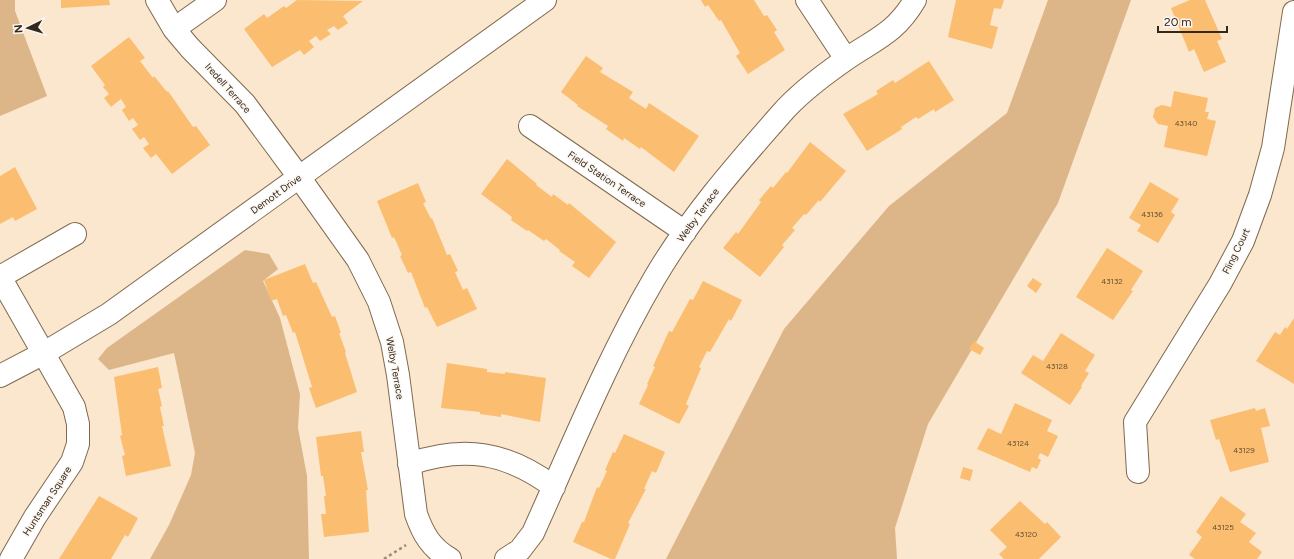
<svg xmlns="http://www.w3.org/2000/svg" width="1294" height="559" font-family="Figtree,sans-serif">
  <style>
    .green { fill: #dcb689 }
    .building { fill: #fbbe70 }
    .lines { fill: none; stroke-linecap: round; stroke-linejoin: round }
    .minor-casing { stroke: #7f694e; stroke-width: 24 }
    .tertiary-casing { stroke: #7f694e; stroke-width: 24 }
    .path { stroke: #9a8a79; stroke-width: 2.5; stroke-dasharray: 3 3; stroke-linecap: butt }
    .minor { stroke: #fff; stroke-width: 22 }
    .tertiary { stroke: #fff; stroke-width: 22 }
    .labels { text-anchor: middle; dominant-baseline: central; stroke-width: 3; stroke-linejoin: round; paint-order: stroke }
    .number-label { font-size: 8px; fill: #644e32 }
    .street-label { font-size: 10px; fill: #32281d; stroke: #fcf6f0 }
  </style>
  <rect width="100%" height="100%" fill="#fbe6ce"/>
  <path class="green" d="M 0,0 L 15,0 L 15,11 L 47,96 L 0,116 Z
    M 1048,0 L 1131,0 L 1058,203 L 928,424 L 895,528 L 897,559 L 666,559 L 784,329 L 889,206 L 1007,113 Z
    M 245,250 L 269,254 L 278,269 L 263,281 L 280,318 L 300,394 L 298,428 L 307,476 L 309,559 L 150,559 L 169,525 L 191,475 L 195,453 L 174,353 L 109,370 L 98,359 L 107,348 Z"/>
  <path class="building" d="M 61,0 L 109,0 L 110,5 L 61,8 Z
    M 297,0 L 363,1 L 343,16 L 348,23 L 338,30 L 334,26 L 327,30 L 331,34 L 320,41 L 316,36 L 309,41 L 314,47 L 304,55 L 300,50 L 272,67 L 244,29 L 264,14 L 267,18 L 284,6 L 286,8 Z
    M 701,0 L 754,0 L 764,16 L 767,15 L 777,30 L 774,32 L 785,50 L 748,74 L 736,56 L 740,53 L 721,20 L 719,21 L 708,5 L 705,7 Z
    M 956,0 L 1004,0 L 1001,9 L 994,8 L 990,25 L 998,27 L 992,49 L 948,37 Z
    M 1190,0 L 1205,0 L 1222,39 L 1217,41 L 1226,62 L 1204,72 L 1194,49 L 1189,52 L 1171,8 Z
    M 129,37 L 145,58 L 140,61 L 153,78 L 154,76 L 167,92 L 168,91 L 193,127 L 196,126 L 210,145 L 172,174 L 156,154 L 151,158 L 143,148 L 149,144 L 144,137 L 140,140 L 132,129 L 138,125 L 133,118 L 129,121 L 122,110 L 126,107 L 121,99 L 111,107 L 104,98 L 109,94 L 103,87 L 105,85 L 91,66 Z
    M 586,56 L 603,68 L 600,72 L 633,92 L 629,98 L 646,109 L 649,103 L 699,136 L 674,172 L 641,147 L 640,149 L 624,138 L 623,141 L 606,129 L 608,126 L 577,106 L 578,105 L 561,92 Z
    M 929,61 L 954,100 L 935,112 L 934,109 L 918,119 L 916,117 L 901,127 L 902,129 L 867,151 L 843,114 L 878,94 L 876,91 L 893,80 L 895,83 Z
    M 1174,91 L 1208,98 L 1205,112 L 1209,112 L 1207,119 L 1216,121 L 1207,156 L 1164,147 L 1168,126 L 1158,124 L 1153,117 L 1155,108 L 1162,105 L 1171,107 Z
    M 810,142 L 846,171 L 820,202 L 819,200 L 806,215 L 804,214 L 792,228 L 795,230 L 782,245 L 784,247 L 760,277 L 723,248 L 736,232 L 738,234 L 761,202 L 759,200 L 771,186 L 773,188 L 786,172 L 787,173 Z
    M 507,159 L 537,184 L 536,185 L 552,197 L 553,194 L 568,205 L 569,203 L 616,242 L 589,278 L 572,266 L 575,262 L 559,251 L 560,250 L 546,239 L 544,241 L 528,230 L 527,231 L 511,220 L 512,217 L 481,194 Z
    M 15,167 L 37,209 L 15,221 L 13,217 L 0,224 L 0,176 Z
    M 1150,182 L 1179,199 L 1171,212 L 1175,215 L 1158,243 L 1137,231 L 1141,225 L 1129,218 Z
    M 418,183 L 426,202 L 423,203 L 431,219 L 432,218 L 447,255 L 450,254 L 458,271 L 455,272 L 463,290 L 467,288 L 477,309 L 437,327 L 427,307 L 425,308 L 411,272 L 408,273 L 400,256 L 402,255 L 394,237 L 392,238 L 377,201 Z
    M 1107,248 L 1143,271 L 1131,290 L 1133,291 L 1113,320 L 1076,297 Z
    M 305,264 L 313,283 L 316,282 L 332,317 L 335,316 L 341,333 L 339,333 L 346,352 L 345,353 L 357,392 L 316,408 L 309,388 L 312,387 L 295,332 L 293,333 L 286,315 L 283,316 L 277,299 L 271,301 L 264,280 Z
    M 1033,278 L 1042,284 L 1036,293 L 1027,286 Z
    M 703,281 L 742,300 L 731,321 L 729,319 L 710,352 L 707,351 L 699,367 L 701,368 L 686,404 L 689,406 L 679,424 L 639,404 L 648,385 L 647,384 L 655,367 L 653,366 L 669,331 L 672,332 L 690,299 L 693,300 Z
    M 1294,318 L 1294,384 L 1256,361 L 1275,332 L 1280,335 L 1285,327 L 1287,329 Z
    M 1061,333 L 1095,355 L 1085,371 L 1089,373 L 1081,386 L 1082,387 L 1070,405 L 1021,373 L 1033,355 L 1043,361 Z
    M 974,341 L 984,348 L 980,355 L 969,349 Z
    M 447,363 L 487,369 L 487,372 L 505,374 L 505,372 L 546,378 L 540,422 L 501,414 L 501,417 L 480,414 L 480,412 L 441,408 Z
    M 158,367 L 162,388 L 158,389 L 162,406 L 160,407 L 164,426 L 162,426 L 171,466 L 126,476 L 122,456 L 125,455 L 120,436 L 122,435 L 114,377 Z
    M 1015,403 L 1052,420 L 1047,431 L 1058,436 L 1048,457 L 1040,453 L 1038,458 L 1041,460 L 1037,469 L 1032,467 L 1030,472 L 977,449 L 988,428 L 1001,434 Z
    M 1255,408 L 1256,411 L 1265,408 L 1270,426 L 1261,428 L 1269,462 L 1230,472 L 1219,439 L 1216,440 L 1210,420 Z
    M 361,431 L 364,452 L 361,452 L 368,490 L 366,490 L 369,532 L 324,537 L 321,514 L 326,514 L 324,496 L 326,496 L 323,476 L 321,476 L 316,437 Z
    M 624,434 L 665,452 L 656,473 L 652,471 L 644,489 L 646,489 L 628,523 L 630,524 L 615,559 L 611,559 L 573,542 L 582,522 L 584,522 L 597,487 L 599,488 L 607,471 L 605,470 L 613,452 L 615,453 Z
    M 963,467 L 973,470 L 970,481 L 960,478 Z
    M 99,496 L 138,518 L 128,537 L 125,535 L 111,559 L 59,559 Z
    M 1221,496 L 1246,514 L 1240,522 L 1256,533 L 1249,542 L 1262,552 L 1257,559 L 1195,559 L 1189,555 L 1202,537 L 1196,532 Z
    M 1020,501 L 1045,524 L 1047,522 L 1061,537 L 1039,559 L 1004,559 L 999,554 L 1007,547 L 990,530 Z"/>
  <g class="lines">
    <g class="minor-casing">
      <path id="minor" d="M 157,0 L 174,29 L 190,48 L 245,104 L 299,177 L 358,260 L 379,302 L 392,342 L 398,375 L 416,514 C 423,534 431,548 450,559
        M 807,0 L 846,59
        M 174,29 L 215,0
        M 530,126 L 685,232
        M 0,277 L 74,407 L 78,424 L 78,444 L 72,462 L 35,517 L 11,559
        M 0,277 L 75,234
        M 409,464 C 464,445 507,452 554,487
        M 1138,472 L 1135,422 L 1220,284 L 1243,241 L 1260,195 L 1273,148 L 1294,12
        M 506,559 L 520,550 L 533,533 C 571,449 607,359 654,279 C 689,219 735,166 781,114 C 799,93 822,76 845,60 C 875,39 895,34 915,0"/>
    </g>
    <g class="tertiary-casing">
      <path id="tertiary" d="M 0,376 L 44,353 L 109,314 L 545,0"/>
    </g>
    <path class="path" d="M 384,559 L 406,545"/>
    <use href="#minor" class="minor"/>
    <use href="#tertiary" class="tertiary"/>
  </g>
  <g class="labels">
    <g class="number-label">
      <text x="1186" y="123">43140</text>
      <text x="1152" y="214">43136</text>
      <text x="1112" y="281">43132</text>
      <text x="1057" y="366">43128</text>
      <text x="1018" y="443">43124</text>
      <text x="1244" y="450">43129</text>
      <text x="1223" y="527">43125</text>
      <text x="1026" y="534">43120</text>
    </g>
    <g class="street-label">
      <text transform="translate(228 88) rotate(48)">Iredell Terrace</text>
      <text transform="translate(607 179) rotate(34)">Field Station Terrace</text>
      <text transform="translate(276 194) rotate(-36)">Demott Drive</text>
      <text transform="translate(698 215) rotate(-54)">Welby Terrace</text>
      <text transform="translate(1236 251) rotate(-64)">Fling Court</text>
      <text transform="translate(395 368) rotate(80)">Welby Terrace</text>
      <text transform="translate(47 501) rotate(-57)">Huntsman Square</text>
    </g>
  </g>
  <g transform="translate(28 28) rotate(265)" stroke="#fcf6f0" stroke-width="3" paint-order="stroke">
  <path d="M0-3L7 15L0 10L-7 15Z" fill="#32281d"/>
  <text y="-6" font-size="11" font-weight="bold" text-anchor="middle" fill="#32281d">N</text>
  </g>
  <path d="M1158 26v6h69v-6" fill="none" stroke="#32281d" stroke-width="2"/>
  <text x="1164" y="26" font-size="12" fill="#32281d" stroke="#fcf6f0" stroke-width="3" paint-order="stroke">20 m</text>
</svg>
